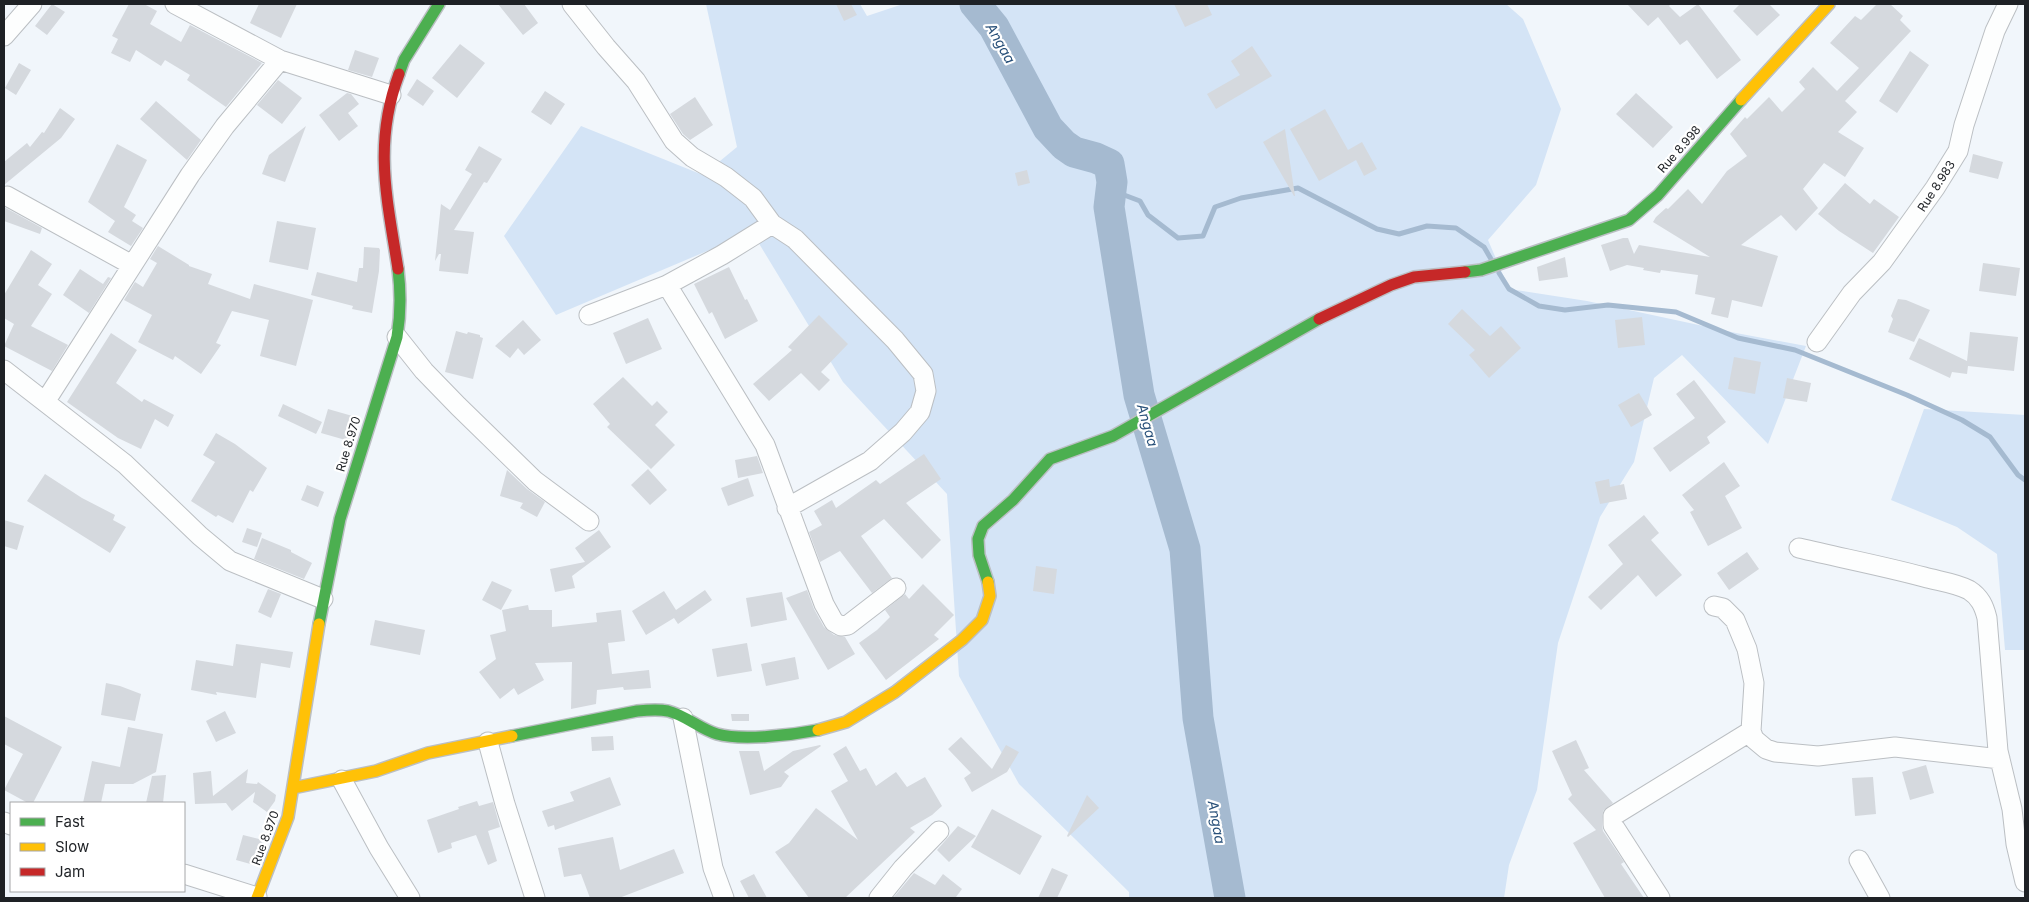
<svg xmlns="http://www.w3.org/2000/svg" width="2029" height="902" font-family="Inter,sans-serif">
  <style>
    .green { fill: #d4e4f6 }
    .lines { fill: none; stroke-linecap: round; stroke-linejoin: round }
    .stream { stroke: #a5bad0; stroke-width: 5 }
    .river { stroke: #a5bad0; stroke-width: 31 }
    .building { fill: #d5d9de }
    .street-casing { stroke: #bbbfc3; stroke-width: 21 }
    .fast-casing { stroke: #bbbfc3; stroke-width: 14 }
    .slow-casing { stroke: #bbbfc3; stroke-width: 14 }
    .jam-casing { stroke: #bbbfc3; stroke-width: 14 }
    .street { stroke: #fdfefe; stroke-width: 19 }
    .fast { stroke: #4caf50; stroke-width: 11 }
    .slow { stroke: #ffc107; stroke-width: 11 }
    .jam { stroke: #c62828; stroke-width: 11 }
    .labels { text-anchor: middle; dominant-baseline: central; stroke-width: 4.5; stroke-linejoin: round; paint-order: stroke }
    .street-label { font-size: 12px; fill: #1e2125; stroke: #fff }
    .water-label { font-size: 14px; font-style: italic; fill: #285079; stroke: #fff }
  </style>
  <rect width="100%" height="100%" fill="#f1f6fb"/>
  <path class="green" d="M 706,4 L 860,4 L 867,16 L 903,4 L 1506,4 L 1523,19 L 1561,109 L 1536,185 L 1488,240 L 1509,289 L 1587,301 L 1736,333 L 1806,346 L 1768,444 L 1682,355 L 1654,378 L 1634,462 L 1600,517 L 1558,643 L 1537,790 L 1509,865 L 1504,898 L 1129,898 L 1129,892 L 1019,784 L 959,676 L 947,494 L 843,382 L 752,232 L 556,315 L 504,236 L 581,126 L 703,175 L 737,147 Z
    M 1924,409 L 2025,415 L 2025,650 L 2005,650 L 1997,554 L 1957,527 L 1891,500 Z"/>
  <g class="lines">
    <path class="stream" d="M 1111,190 L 1140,201 L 1148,215 L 1178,238 L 1203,236 L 1215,207 L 1241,198 L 1298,188 L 1377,229 L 1399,234 L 1427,226 L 1456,228 L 1484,247 L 1491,259
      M 1499,273 L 1509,289 L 1539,306 L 1565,310 L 1608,305 L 1676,312 L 1738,338 L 1795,350 L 1907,395 L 1962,420 L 1990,437 L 2018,475 L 2025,480"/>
    <path class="river" d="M 975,4 L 994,27 L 1048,128 L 1064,145 L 1074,152 L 1096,158 L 1109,164 L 1112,182 L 1109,207 L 1139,395 L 1185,549 L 1198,718 L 1230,898"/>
  </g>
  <path class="building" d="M 52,4 L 65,12 L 47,35 L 35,26 Z
    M 129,4 L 144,4 L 157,11 L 150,24 L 181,42 L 190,25 L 262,63 L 226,107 L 187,80 L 190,75 L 165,60 L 161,66 L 136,50 L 130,62 L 111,53 L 118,39 L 112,36 Z
    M 259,4 L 297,4 L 281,38 L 250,23 Z
    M 498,4 L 524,4 L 538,23 L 523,35 Z
    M 836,4 L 851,4 L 857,15 L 844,21 Z
    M 1174,4 L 1207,4 L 1212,15 L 1185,27 Z
    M 1627,4 L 1671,4 L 1669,6 L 1680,17 L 1698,4 L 1741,60 L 1717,79 L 1687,40 L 1680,45 L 1658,17 L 1648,26 Z
    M 1740,4 L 1769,4 L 1780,15 L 1757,36 L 1733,11 Z
    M 1877,4 L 1890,4 L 1903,16 L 1900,20 L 1911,31 L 1845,101 L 1857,112 L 1838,132 L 1864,148 L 1845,177 L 1824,163 L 1803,189 L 1818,208 L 1796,231 L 1781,215 L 1741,245 L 1778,256 L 1762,307 L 1732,300 L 1728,318 L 1711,314 L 1715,298 L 1695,294 L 1698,275 L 1661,270 L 1660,273 L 1643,270 L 1644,268 L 1627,265 L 1610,271 L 1601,245 L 1623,238 L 1628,238 L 1634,254 L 1639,245 L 1710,257 L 1653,222 L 1656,217 L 1666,208 L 1668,209 L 1688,189 L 1702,204 L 1727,171 L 1747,156 L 1730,134 L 1745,117 L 1747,119 L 1769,97 L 1782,112 L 1805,89 L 1799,82 L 1813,67 L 1837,91 L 1859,68 L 1830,43 L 1855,16 L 1861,20 Z
    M 460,44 L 485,63 L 457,98 L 432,78 Z
    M 1252,46 L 1272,76 L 1216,109 L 1207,94 L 1240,75 L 1231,61 Z
    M 355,50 L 379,58 L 372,77 L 348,70 Z
    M 1910,51 L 1929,65 L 1897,113 L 1879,101 Z
    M 19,63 L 31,70 L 16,95 L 5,88 Z
    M 417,79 L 434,91 L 423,106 L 407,95 Z
    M 278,80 L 302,98 L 282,124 L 257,105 Z
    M 545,91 L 565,104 L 551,125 L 531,112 Z
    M 347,93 L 351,94 L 359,104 L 348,113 L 358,126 L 339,141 L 319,115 Z
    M 1636,93 L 1673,127 L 1653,148 L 1616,114 Z
    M 695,97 L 713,125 L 690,140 L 683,134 L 670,114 Z
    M 156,101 L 201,140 L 187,160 L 140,119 Z
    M 60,108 L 75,119 L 61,138 L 4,185 L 4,162 L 27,143 L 30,147 L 42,132 L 44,133 Z
    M 1325,109 L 1348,150 L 1362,142 L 1377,169 L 1364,176 L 1356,160 L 1319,181 L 1290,129 Z
    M 306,126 L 285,182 L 262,174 L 269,155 Z
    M 1285,129 L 1295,196 L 1294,196 L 1263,142 Z
    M 117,144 L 147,160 L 124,207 L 136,215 L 132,221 L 143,228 L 131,246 L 108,232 L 115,221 L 88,202 Z
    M 479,146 L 502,159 L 487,183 L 484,182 L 454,230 L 474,232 L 468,274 L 439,271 L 441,254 L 439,254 L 435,261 L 441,204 L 450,210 L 472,174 L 465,170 Z
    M 1973,154 L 2003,162 L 1998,179 L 1969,172 Z
    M 1027,170 L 1030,183 L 1018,186 L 1015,173 Z
    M 1845,183 L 1870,204 L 1874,199 L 1899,217 L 1873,253 L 1839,231 L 1818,214 Z
    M 4,207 L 42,228 L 40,234 L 4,221 Z
    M 277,221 L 316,228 L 308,270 L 269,262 Z
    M 158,246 L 189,265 L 189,266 L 212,274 L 208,284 L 250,299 L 254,284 L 313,300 L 296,366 L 260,356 L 269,320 L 232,311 L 216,343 L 221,345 L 201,374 L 175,356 L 173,360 L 138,342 L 152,315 L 124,300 L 135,282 L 143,287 L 157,263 L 150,259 Z
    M 364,247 L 379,248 L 380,250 L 379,271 L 372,313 L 352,309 L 353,306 L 311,295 L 317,272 L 357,282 L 359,268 L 363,268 Z
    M 31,250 L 52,264 L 38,285 L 52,294 L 31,326 L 68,345 L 52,371 L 4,346 L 14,324 L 4,318 L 4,295 Z
    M 1565,257 L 1568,277 L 1539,281 L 1537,267 Z
    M 1983,263 L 2020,268 L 2016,296 L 1979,291 Z
    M 729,267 L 745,300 L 747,299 L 758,321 L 725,339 L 712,312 L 709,314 L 694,284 Z
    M 80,269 L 103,284 L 108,277 L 111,278 L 89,313 L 63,295 Z
    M 1898,299 L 1906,300 L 1930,310 L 1914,342 L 1888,332 L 1893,319 L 1891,316 Z
    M 1462,309 L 1490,336 L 1501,326 L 1521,348 L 1489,378 L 1469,355 L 1475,350 L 1448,324 Z
    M 819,315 L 848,344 L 821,372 L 830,380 L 819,391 L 801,373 L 769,401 L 753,384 L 792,350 L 788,347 Z
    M 1642,317 L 1645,345 L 1618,348 L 1615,320 Z
    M 648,318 L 662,349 L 626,364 L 613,333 Z
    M 523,320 L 541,340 L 524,355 L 518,348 L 510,358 L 495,346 Z
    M 456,331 L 467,334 L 468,332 L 480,335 L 480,337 L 483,338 L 473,379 L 445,372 Z
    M 1970,332 L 2018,337 L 2014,371 L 1968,366 L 1967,374 L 1952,372 L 1950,378 L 1909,359 L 1919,338 L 1967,361 Z
    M 111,333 L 137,350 L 116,383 L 142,402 L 144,399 L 174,415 L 168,427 L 155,419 L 141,449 L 118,438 L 67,402 Z
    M 1734,357 L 1761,362 L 1755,394 L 1728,389 Z
    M 623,377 L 652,406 L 657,401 L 668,412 L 655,425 L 675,445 L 651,469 L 607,427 L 610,424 L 593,404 Z
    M 1787,378 L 1811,383 L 1807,402 L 1783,398 Z
    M 1694,380 L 1726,422 L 1707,437 L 1710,443 L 1670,472 L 1653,448 L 1695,418 L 1676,394 Z
    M 1639,393 L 1652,415 L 1631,427 L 1618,405 Z
    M 283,404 L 322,422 L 316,434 L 278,416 Z
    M 328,409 L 356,417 L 349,441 L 321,433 Z
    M 216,433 L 235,444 L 267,468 L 253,492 L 250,490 L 233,523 L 218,515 L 216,517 L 191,501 L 215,462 L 203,455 Z
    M 924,454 L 941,479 L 906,503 L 941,540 L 922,559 L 884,519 L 861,536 L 892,578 L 872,593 L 840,551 L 820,562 L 809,532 L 822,525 L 814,511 L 832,500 L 836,508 L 876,480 L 880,484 Z
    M 757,456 L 763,473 L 738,478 L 735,460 Z
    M 1724,462 L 1740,486 L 1725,496 L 1742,528 L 1708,546 L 1690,512 L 1694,510 L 1682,495 Z
    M 648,469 L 667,490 L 650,505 L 631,485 Z
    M 507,470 L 527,489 L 545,502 L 537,517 L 520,508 L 523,503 L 500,496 Z
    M 45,474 L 82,498 L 115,515 L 113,520 L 126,527 L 110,553 L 27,501 Z
    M 748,478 L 754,496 L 728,506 L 721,488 Z
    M 1609,479 L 1610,487 L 1624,484 L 1627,499 L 1600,504 L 1595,482 Z
    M 307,485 L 324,492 L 318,507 L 301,500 Z
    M 1644,515 L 1659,533 L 1651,540 L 1682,575 L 1656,597 L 1638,575 L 1601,610 L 1588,597 L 1623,564 L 1608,545 Z
    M 4,520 L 24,526 L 17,550 L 4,546 Z
    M 247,528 L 262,533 L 257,547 L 242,542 Z
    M 599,530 L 611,547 L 572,576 L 575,588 L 555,592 L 550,569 L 585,562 L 575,548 Z
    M 262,538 L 291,550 L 291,552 L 312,563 L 304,579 L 254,559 Z
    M 1747,552 L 1759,569 L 1729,590 L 1717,573 Z
    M 1036,566 L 1057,569 L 1054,594 L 1033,591 Z
    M 492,581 L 512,590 L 501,610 L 482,600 Z
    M 923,584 L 954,615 L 934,635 L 939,639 L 886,680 L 859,643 L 877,630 L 890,617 L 885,610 L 905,594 L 909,599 Z
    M 268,589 L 281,594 L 271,618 L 258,612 Z
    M 705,590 L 712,600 L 678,624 L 674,618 L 646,635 L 632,611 L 664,591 L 676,610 Z
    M 807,590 L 814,609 L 824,627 L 834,635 L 845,637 L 855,654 L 828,670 L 786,598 Z
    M 782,592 L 787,620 L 751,627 L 746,598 Z
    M 528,605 L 529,610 L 552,610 L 552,627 L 597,622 L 596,613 L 621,610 L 625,641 L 608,643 L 612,674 L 649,670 L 651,688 L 624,690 L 623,687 L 597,690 L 596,704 L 571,709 L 572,662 L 535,663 L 544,680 L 518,695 L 514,688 L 500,699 L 479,672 L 496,659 L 490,635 L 506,631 L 502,610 Z
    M 375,620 L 425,630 L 420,655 L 370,645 Z
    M 747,643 L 752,671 L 717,677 L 712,649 Z
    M 236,644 L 293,652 L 290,668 L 261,663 L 256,698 L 216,692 L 217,695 L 191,690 L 196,660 L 233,666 Z
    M 795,657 L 799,679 L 766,686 L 761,664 Z
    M 106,683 L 120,686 L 141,694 L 135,721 L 101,715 Z
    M 225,711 L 236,733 L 216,742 L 206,721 Z
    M 731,714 L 749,714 L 749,721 L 732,721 Z
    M 4,716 L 62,747 L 33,803 L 28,803 L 4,790 L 23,754 L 4,744 Z
    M 128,727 L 163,734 L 156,772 L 133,784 L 105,784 L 101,803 L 83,803 L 92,761 L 120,767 Z
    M 613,736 L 614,750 L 592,751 L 591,737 Z
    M 961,737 L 992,769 L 1006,745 L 1019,752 L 1007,772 L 972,792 L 964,778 L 971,773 L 948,749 Z
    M 1576,740 L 1589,768 L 1584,770 L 1613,803 L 1603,811 L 1602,825 L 1603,831 L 1624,862 L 1621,864 L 1644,898 L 1605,898 L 1573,843 L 1596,830 L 1568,799 L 1572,795 L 1552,751 Z
    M 820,745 L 821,746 L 784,772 L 789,776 L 781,787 L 750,795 L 739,751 L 759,751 L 764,771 L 793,751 Z
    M 846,746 L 860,771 L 866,768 L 876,786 L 896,772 L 907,787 L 925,777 L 942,806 L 932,815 L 910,828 L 915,832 L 845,898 L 809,898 L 775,852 L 789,843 L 816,808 L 858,840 L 831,791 L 848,781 L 833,754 Z
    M 1926,765 L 1934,793 L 1910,800 L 1902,772 Z
    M 248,769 L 246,783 L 257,784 L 258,782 L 276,795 L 275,801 L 267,812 L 253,802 L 255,792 L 232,811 L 226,803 L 195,804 L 193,773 L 211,771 L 213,796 Z
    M 166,775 L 163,803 L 146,803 L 152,776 Z
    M 610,777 L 621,805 L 555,830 L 554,825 L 548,827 L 542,811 L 574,801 L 570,792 Z
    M 1873,777 L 1876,814 L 1855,816 L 1852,778 Z
    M 1087,795 L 1099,808 L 1068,837 L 1067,836 Z
    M 477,801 L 479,806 L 493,802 L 500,827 L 488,831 L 497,861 L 488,865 L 476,835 L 451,843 L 452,848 L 438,853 L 427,820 L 459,809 L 458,807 Z
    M 992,809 L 1042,836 L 1020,875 L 971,847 Z
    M 958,826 L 976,836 L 949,862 L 937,850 Z
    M 243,835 L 263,840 L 254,865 L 236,860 Z
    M 613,837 L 620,870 L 674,849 L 684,873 L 619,898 L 590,898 L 581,874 L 564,877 L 558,848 Z
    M 1052,868 L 1068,875 L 1057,898 L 1038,898 Z
    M 914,873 L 935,885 L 943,874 L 962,889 L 956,897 L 958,898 L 893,898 Z
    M 754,874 L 767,898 L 749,898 L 740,881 Z"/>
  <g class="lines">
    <g class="street-casing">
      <path id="street" d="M 175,4 L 280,60 L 391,95
        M 572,4 L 606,47 L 636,81 L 674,141 L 692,157 L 726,177 L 753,198 L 772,224 L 795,239 L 895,340 L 923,374 L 926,391 L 920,412 L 903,432 L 870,461 L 787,508
        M 4,36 L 32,4
        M 7,196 L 132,265
        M 667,285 L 765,445 L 824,604 L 834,622 L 841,626 L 848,625 L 896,588
        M 589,315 L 667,285 L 722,255 L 772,224
        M 397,337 L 424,371 L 458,406 L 535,481 L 589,521
        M 1817,342 L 1852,293 L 1882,262 L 1935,188 L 1958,151 L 1964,125 L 1995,31 L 2008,4
        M 4,370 L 125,464 L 200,536 L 230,561 L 323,599
        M 45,402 L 190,175 L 225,126 L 280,60
        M 1799,548 C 1841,558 1883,566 1924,577 C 1938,581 1956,583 1969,590 C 1980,597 1984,606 1987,618 L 1998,751 L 2012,809 L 2016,844 L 2025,882
        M 1714,606 L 1723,608 L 1735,620 L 1747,649 L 1754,683 L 1751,731 L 1754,739 L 1766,749 L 1775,752 L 1818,756 L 1895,747 L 2000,759
        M 683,718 L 713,868 L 724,898
        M 488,742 L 505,804 L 535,898
        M 342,780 L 379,848 L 410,898
        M 4,822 L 11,825
        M 1859,860 L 1880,898
        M 184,874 L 257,897
        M 879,898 L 903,868 L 939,831
        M 1660,898 L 1613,825 L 1613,816 L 1751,731"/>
    </g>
    <g class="fast-casing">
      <path id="fast" d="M 399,74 L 404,60 L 439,4
        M 1465,272 L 1481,270 L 1629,220 L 1658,195 L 1741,100
        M 988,582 L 979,555 L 978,539 L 983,526 L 1013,500 L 1050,459 L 1113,436 L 1319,319
        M 319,624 L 340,519 L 397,337 C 401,313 401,293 398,269
        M 512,736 L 637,711 C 647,710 658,709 668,711 C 685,715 700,729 717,734 C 742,741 792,735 818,730"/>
    </g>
    <g class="slow-casing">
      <path id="slow" d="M 1741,100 L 1829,4
        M 818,730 L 846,722 L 895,692 L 962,640 L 982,620 L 990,596 L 988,582
        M 293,788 L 376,771 L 428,753 L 512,736
        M 257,898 L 288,817 L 319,624"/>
    </g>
    <g class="jam-casing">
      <path id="jam" d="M 398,269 C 387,198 373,144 399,74
        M 1319,319 L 1391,285 L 1414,277 L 1465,272"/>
    </g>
    <use href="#street" class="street"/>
    <use href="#fast" class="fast"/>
    <use href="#slow" class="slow"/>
    <use href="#jam" class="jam"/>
  </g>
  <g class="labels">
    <g class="street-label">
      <text transform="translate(1679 149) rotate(-49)">Rue 8.998</text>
      <text transform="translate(1936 186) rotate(-57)">Rue 8.983</text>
      <text transform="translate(348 444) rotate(-73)">Rue 8.970</text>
      <text transform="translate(265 838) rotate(-70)">Rue 8.970</text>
    </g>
    <g class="water-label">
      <text transform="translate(1001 43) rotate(60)">Angaa</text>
      <text transform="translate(1148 425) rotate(74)">Angaa</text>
      <text transform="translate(1217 822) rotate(80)">Angaa</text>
    </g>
  </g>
  <rect width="2029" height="902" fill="none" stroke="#1e2125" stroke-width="10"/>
  <rect x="10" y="802" width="175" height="90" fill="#ffffff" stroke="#a5a6a8"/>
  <rect x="20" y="818" width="25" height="8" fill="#4caf50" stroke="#a5a6a8"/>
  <text x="55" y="827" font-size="15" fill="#1e2125">Fast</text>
  <rect x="20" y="843" width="25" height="8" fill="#ffc107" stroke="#a5a6a8"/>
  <text x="55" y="852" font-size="15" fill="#1e2125">Slow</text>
  <rect x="20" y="868" width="25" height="8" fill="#c62828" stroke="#a5a6a8"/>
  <text x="55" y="877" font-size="15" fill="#1e2125">Jam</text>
</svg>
